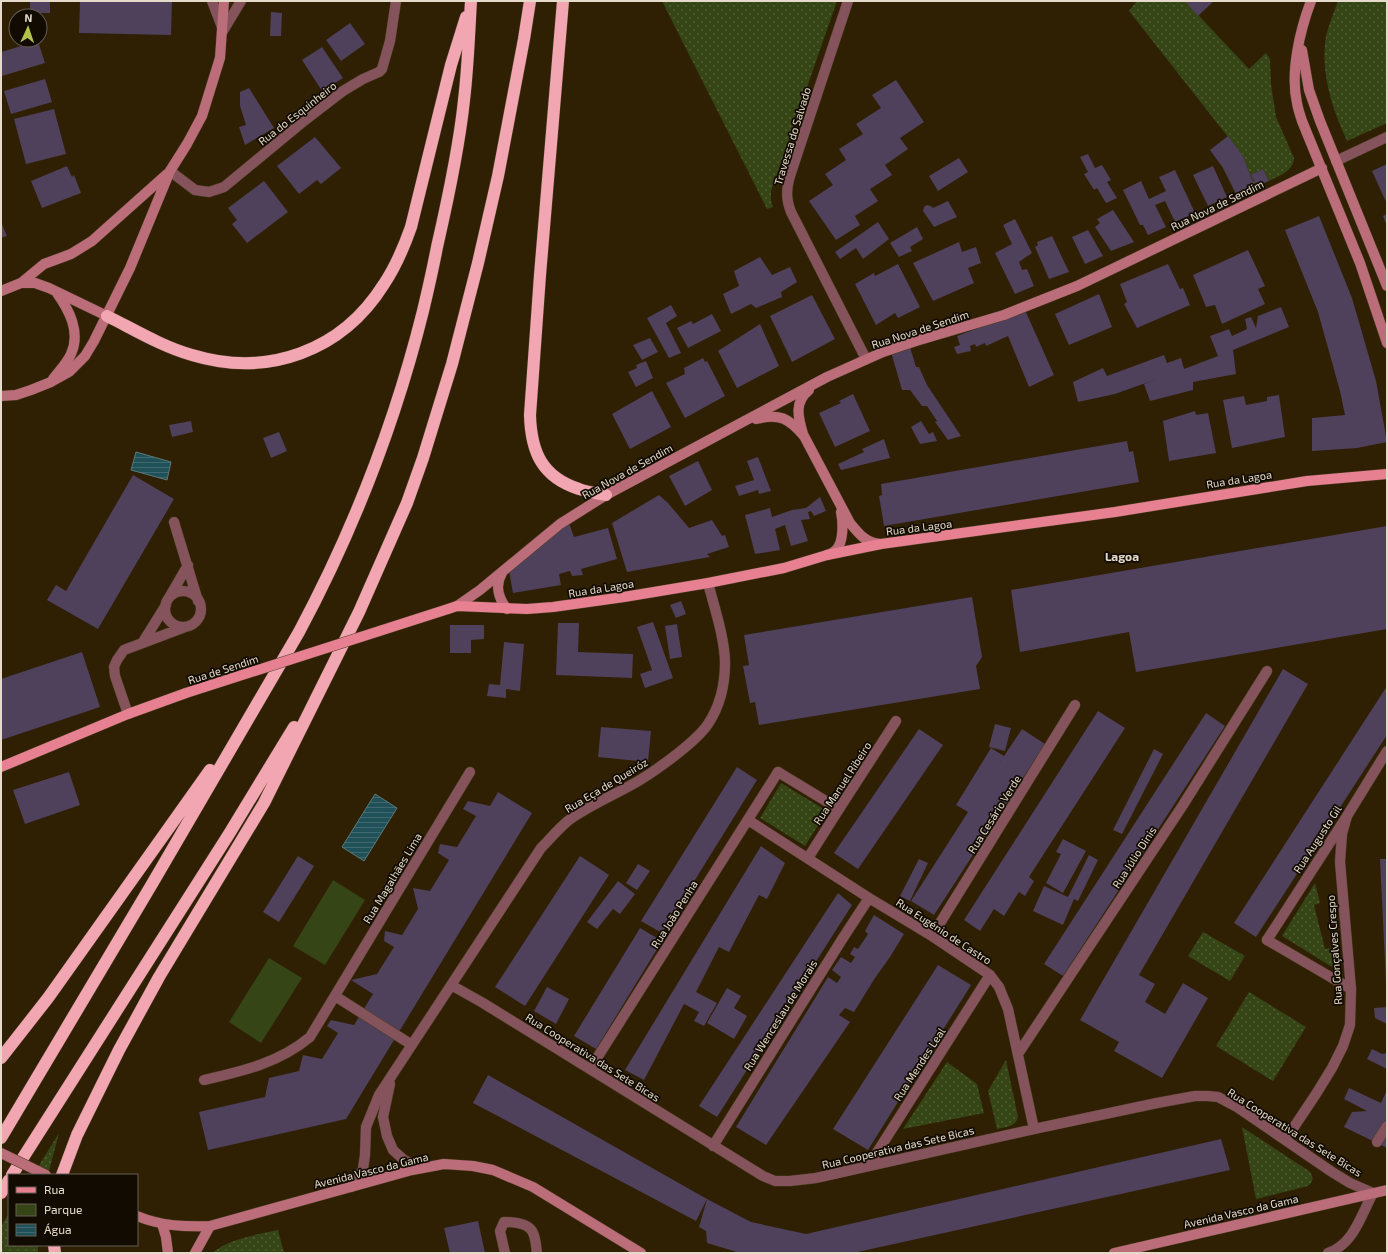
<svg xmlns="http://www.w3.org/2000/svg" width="1388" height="1254" font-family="'Exo 2',sans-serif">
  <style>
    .grass { fill: url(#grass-dots) }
    .park { fill: #364515 }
    .water { fill: url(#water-rules); stroke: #5b7a7a }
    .building { fill: #4f405b }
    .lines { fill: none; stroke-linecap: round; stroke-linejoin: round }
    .lane-casing { stroke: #4c3d23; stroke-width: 11 }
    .street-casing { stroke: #4c3d23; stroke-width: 11 }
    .secondary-casing { stroke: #4c3d23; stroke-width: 11 }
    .primary-casing { stroke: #4c3d23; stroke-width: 11 }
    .highway-casing { stroke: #4c3d23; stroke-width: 13 }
    .lane { stroke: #85535b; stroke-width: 10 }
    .street { stroke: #85535b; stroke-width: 10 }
    .secondary { stroke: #bc6d7a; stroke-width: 10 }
    .primary { stroke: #e78192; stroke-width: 10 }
    .highway { stroke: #f1a6b1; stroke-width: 12 }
    .secondary-bridge-casing { stroke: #4c3d23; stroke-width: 11; stroke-linecap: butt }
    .primary-bridge-casing { stroke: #4c3d23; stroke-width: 11; stroke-linecap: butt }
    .secondary-bridge { stroke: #bc6d7a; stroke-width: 10 }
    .primary-bridge { stroke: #e78192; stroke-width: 10 }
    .labels { text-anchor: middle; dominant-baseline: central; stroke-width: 3.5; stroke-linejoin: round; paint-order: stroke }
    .street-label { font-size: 11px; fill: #e6dbcb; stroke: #110b02 }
    .neighbourhood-label { font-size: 12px; font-weight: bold; fill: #e6dbcb; stroke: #110b02 }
  </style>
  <defs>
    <pattern id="grass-dots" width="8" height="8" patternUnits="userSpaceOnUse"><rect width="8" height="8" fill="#364515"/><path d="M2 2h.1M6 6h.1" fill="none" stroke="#535f36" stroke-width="1.8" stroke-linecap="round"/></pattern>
    <pattern id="water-rules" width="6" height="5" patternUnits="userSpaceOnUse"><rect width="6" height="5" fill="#205158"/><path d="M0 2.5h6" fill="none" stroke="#40696f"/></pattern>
  </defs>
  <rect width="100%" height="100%" fill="#2f1f03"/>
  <path class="grass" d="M 662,1 L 837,1 L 771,191 L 771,201 L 773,207 L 767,209 Z
    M 1137,1 L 1185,1 L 1249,69 L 1266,53 L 1270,59 L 1271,84 L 1276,117 L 1294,158 C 1293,172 1280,175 1269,181 L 1263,169 L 1251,175 L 1256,185 L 1254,185 L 1243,156 L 1129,11 Z
    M 1338,1 L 1387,1 L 1387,123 L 1347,141 C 1332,108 1320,73 1326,36 C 1329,24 1334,12 1338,1 Z
    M 781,783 L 827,811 L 805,846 L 760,818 Z
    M 1315,883 L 1320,903 L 1314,905 L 1325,949 L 1332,948 L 1337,970 L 1282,936 Z
    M 1203,932 L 1245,956 L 1230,981 L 1188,956 Z
    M 1249,992 L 1306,1027 L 1273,1081 L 1216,1046 Z
    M 1006,1060 L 1018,1117 C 1016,1127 1005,1127 997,1129 L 988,1091 Z
    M 947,1062 L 977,1084 L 984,1113 L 903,1129 Z
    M 1242,1127 L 1309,1171 C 1314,1177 1314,1181 1308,1186 L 1256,1199 Z
    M 59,1133 L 48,1175 L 33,1175 Z
    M 9,1213 L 9,1245 L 38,1245 L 38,1253 L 1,1253 L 1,1226 Z
    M 278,1230 L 284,1253 L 212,1253 C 230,1238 256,1235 278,1230 Z"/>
  <path class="park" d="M 333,880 L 365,900 L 325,965 L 293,946 Z
    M 269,958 L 302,978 L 261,1043 L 229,1022 Z"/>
  <path class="water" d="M 136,452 L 171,462 L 167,480 L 131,470 Z
    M 375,794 L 397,808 L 364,861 L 342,847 Z"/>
  <path class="building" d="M 30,1 L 50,1 L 50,13 L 30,13 Z
    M 80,1 L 172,1 L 171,35 L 79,33 Z
    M 1185,1 L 1214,1 L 1198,16 Z
    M 271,12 L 282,13 L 281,36 L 270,36 Z
    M 350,23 L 365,44 L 341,61 L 326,40 Z
    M 38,41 L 45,63 L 2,76 L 1,52 Z
    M 322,47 L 343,78 L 322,91 L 302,60 Z
    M 45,79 L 52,102 L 11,114 L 4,91 Z
    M 896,80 L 924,122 L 900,138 L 908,149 L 885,165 L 892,175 L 870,189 L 878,201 L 855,216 L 860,225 L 836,240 L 809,201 L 833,185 L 825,174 L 846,160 L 839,149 L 863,134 L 856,124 L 881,108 L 872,95 Z
    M 249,88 L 274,128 L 245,145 L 239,127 L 246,125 L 240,106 L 240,92 Z
    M 54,109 L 66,154 L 26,164 L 14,119 Z
    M 1228,136 L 1243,156 L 1254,185 L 1236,194 L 1223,168 L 1210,150 Z
    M 315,137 L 341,168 L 321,184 L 317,180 L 299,194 L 277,166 Z
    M 1088,154 L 1095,168 L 1102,165 L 1111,180 L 1107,182 L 1117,198 L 1106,203 L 1097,188 L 1094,190 L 1084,174 L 1088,172 L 1080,157 Z
    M 959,158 L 968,172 L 938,191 L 929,176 Z
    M 1387,164 L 1387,204 L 1372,171 Z
    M 67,166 L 72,177 L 74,175 L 81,193 L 42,208 L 31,181 Z
    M 1213,166 L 1227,197 L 1208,206 L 1193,175 Z
    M 1263,169 L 1269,181 L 1257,186 L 1251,175 Z
    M 1175,170 L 1195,213 L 1175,222 L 1165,201 L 1155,205 L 1166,227 L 1148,235 L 1143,225 L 1140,225 L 1123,190 L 1141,181 L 1149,199 L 1166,191 L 1159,177 Z
    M 264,181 L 288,212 L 247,243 L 232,224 L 237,220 L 228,208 Z
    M 948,201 L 957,217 L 934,227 L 923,211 L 924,207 L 927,205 L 931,206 L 933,208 Z
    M 1113,210 L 1134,242 L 1111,251 L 1095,227 L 1100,223 L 1097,219 Z
    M 1387,214 L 1387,226 L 1383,216 Z
    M 1319,216 L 1352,298 L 1376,381 L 1387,442 L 1357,448 L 1312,451 L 1312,418 L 1345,415 L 1340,391 L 1318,312 L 1285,230 Z
    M 1015,219 L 1032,253 L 1019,262 L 1022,270 L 1027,269 L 1034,286 L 1015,294 L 995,253 L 1012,244 L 1003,225 Z
    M 1,222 L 7,236 L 1,238 Z
    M 878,222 L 889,239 L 863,259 L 856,248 L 840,259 L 835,252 Z
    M 917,227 L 923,239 L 910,247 L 912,251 L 899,257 L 890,243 Z
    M 1088,230 L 1103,256 L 1085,264 L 1072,237 Z
    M 1052,236 L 1069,272 L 1049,279 L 1035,247 L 1038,245 L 1037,242 Z
    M 959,242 L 962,252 L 976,247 L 981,263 L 968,268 L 974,283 L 933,301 L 913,263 Z
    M 1248,250 L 1265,286 L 1258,289 L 1265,304 L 1222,324 L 1215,305 L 1206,307 L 1193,275 Z
    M 760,257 L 772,275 L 790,267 L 797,282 L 781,292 L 782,297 L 756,308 L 751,304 L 731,314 L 723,294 L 739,286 L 734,271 Z
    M 898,264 L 920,307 L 898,318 L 895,313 L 876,325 L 855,284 L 874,273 L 875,276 Z
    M 1168,264 L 1180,289 L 1183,288 L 1190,305 L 1137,328 L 1124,304 L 1127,302 L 1120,284 Z
    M 1099,294 L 1112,327 L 1069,345 L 1055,314 Z
    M 812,295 L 835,339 L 792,362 L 770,316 Z
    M 671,305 L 677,316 L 666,323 L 681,353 L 669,358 L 647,318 Z
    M 1281,307 L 1289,327 L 1233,350 L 1236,374 L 1193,382 L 1193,390 L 1150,401 L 1144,384 L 1157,379 L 1115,394 L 1078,402 L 1073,382 L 1103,368 L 1107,376 L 1164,355 L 1167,363 L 1181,358 L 1184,369 L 1218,356 L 1210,336 L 1229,329 L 1232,336 L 1247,329 L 1245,319 L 1251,317 L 1256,328 L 1258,316 Z
    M 1025,310 L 1054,375 L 1029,387 L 1008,336 L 986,346 L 985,343 L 976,347 L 975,344 L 970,346 L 971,351 L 957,354 L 954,347 L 960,345 L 957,336 Z
    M 712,314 L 721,331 L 688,348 L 677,328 L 691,321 L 693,324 Z
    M 760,324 L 779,366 L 737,388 L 718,351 Z
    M 650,338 L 658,352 L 642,360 L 633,345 Z
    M 910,347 L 916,367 L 919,367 L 927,385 L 961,436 L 948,440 L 935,422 L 937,421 L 927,406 L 922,406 L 910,390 L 902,390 L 891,352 Z
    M 703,358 L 705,362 L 707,361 L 725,396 L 685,418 L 666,383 L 685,374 L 684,368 Z
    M 646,361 L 653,378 L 636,387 L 628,372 L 637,368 L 636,365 Z
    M 652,391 L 671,427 L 630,449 L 612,414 Z
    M 853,394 L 870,431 L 835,447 L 819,413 L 841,403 L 839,401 Z
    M 1279,395 L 1285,437 L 1232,448 L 1223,400 L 1244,396 L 1246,405 L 1267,401 L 1267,397 Z
    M 1195,411 L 1196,415 L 1208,413 L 1216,453 L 1169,461 L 1163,421 Z
    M 191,421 L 193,432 L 172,437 L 169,425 Z
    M 921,421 L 929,434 L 933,432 L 937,441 L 920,444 L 911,427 Z
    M 279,432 L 287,451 L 271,458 L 263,438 Z
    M 884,439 L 890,458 L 841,470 L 838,464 L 864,452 L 862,449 Z
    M 1127,441 L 1129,452 L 1133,451 L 1139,482 L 884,526 L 879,496 L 882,495 L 881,484 Z
    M 758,457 L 771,491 L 759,494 L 758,490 L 739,496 L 735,486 L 754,480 L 747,461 Z
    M 698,461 L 712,490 L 685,506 L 669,476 Z
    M 133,475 L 174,499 L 98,629 L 47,600 L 56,585 L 66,591 Z
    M 659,495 L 668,503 L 689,528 L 712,520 L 722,536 L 725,535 L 729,547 L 707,554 L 710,557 L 627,572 L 612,523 Z
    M 820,497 L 826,511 L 814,516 L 811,511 L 808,512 L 810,519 L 801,520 L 808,541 L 791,546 L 785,525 L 775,529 L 780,550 L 755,554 L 745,515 L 770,508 L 772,517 L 792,510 L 806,508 Z
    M 569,523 L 574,537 L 608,528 L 617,559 L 581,569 L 583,575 L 572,576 L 570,571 L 559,574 L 561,585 L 513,593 L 509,571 Z
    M 1387,526 L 1387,629 L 1136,672 L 1129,632 L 1020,652 L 1011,590 Z
    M 972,597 L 982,657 L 976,666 L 980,689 L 759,725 L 755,702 L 750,703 L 743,666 L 749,665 L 744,635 Z
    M 681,601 L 686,614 L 676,618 L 670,605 Z
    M 653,622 L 673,678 L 645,688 L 640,674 L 652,670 L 637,627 Z
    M 558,623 L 579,623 L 578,652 L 633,654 L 632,678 L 556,675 Z
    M 677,624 L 682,657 L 670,659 L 665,626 Z
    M 450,625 L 484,625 L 484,639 L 471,640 L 471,653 L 450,653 Z
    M 504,642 L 524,644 L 520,691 L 506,689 L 506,698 L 487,696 L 489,684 L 500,685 Z
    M 82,652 L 100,707 L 1,740 L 1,679 Z
    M 1283,669 L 1308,684 L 1139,975 L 1155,984 L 1145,1002 L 1165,1014 L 1183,983 L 1208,998 L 1162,1078 L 1114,1051 L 1119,1042 L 1080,1020 Z
    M 1387,686 L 1387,735 L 1256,937 L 1234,923 Z
    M 1098,711 L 1125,728 L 1029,877 L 1034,881 L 1025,896 L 1019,892 L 1004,916 L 994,909 L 980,931 L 964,920 Z
    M 1206,713 L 1225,726 L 1063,976 L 1044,964 Z
    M 995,724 L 1011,728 L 1005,751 L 989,747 Z
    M 601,727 L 651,731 L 648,762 L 598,757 Z
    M 919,729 L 943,745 L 858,869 L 834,853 Z
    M 1022,729 L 1045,744 L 934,915 L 911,901 L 968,812 L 956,805 L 991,748 L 1004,756 L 1000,762 Z
    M 1154,749 L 1163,754 L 1122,834 L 1113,830 Z
    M 737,767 L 757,780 L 662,933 L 641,921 Z
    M 69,772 L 80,805 L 25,824 L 13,790 Z
    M 498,792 L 532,813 L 346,1119 L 208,1150 L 199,1112 L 265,1097 L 269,1078 L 299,1071 L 303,1055 L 322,1059 L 338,1033 L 327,1026 L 331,1020 L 354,1025 L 373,994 L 351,980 L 377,974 L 394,947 L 384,941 L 385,931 L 402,935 L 418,909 L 413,888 L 430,891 L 449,860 L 438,853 L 440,844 L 457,847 L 476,816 L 463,809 L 468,801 L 490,806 Z
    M 1063,839 L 1086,851 L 1063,893 L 1046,883 L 1061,854 L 1056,852 Z
    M 761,846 L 785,863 L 767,899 L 759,895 L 729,952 L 719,947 L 696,992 L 717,1003 L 704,1026 L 694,1021 L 699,1012 L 684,1004 L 644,1080 L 625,1070 Z
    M 1089,855 L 1098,860 L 1078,901 L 1074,899 L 1063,925 L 1033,911 L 1044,886 L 1068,897 Z
    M 298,856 L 314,866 L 279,922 L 263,912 Z
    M 580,856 L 609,875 L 525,1006 L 495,987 Z
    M 919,859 L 928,863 L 910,901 L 900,896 Z
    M 1380,859 L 1387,859 L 1387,983 L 1386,983 Z
    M 638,864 L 650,871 L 637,890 L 626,883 Z
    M 618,881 L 635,894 L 620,914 L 613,909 L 597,929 L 587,922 Z
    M 838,893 L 852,905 L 717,1117 L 699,1106 Z
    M 874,915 L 904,934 L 890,957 L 875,978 L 854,1012 L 845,1008 L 839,1015 L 850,1022 L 766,1145 L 736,1127 L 828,977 L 837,983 L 841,977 L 832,970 L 841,957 L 851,963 L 855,957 L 850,954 L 854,947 L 858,949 L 868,934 L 865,931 Z
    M 640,928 L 662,941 L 596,1049 L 574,1036 Z
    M 938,965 L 971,985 L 868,1150 L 833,1129 Z
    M 547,987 L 569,999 L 556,1024 L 534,1011 Z
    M 727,988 L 741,996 L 734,1008 L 747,1016 L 734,1039 L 707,1023 Z
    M 1387,1007 L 1387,1024 L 1375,1018 L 1374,1008 Z
    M 1372,1049 L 1382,1054 L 1387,1053 L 1387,1069 L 1367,1059 Z
    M 488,1075 L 707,1199 L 696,1221 L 473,1103 Z
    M 1349,1088 L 1381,1103 L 1387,1090 L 1387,1148 L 1344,1127 L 1352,1112 L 1367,1111 L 1344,1099 Z
    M 1221,1139 L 1230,1170 L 853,1253 L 740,1253 L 707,1243 L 706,1231 L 699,1227 L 707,1199 L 751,1222 L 806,1234 Z
    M 478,1221 L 485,1253 L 450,1253 L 444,1228 Z"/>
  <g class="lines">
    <g class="lane-casing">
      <path id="lane" d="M 778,772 L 839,809
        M 1267,940 L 1351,989
        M 1377,1142 L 1387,1126
        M 1328,1253 C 1354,1244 1361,1215 1373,1193"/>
    </g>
    <g class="street-casing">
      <path id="street" d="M 212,1 L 222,27
        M 848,1 L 790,176 C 786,190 786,199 791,212 L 866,359
        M 223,31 L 241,1
        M 1336,161 L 1387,137
        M 170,171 L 195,190 L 209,192 L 224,187 L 304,121 L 343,91 L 363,79 L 379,72 L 382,69 L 390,41 L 396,1
        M 174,522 L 198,601
        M165 609a18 18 0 1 1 36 0a18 18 0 1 1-36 0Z
        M 170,596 L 188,565
        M 143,642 L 166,605
        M 128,714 L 115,676 L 114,667 L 117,660 L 124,650 L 185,627
        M 748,820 L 869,898 L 932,936 L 990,975 L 999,987 L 1008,1009 L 1034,1129
        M 808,858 L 839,809 L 896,721
        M 932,936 L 1075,705
        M 1267,940 L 1347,816 L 1387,751
        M 451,985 L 483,1003 L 763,1176 L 775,1181 L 790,1181 L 816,1178 L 1034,1129 L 1157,1103 L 1195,1096 L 1208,1096 L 1218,1097 L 1237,1107 L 1332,1172 L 1350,1183 L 1373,1193
        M 335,996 L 412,1045
        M 1018,1054 L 1183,805 L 1267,671
        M 590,1069 L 778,772
        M 204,1080 C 243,1071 279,1063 310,1037 L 470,772
        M 390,1084 L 383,1117 L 387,1136 L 393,1150 L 404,1160 L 422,1168
        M 1286,1139 L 1316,1094 L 1332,1068 L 1343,1046 L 1350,1025 L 1351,989 L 1340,862 L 1342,834 L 1347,816
        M 713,1146 L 841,941 L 869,898
        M 869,1165 L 990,975
        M 351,1187 L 363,1169 L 365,1155 L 366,1127 L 379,1095 L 541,848 C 550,839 559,828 569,820 C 591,804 617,794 640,780 C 658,769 697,741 708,724 C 720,706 725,684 725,663 C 725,639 714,606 708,583
        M 505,1253 L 500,1231 L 504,1222 C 514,1222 529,1223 533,1233 C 536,1239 536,1247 537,1253"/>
    </g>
    <g class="secondary-casing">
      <path id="secondary" d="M 1311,1 C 1300,30 1290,72 1297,103 C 1298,109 1300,115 1302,121 L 1360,263 L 1387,343
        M 1302,50 L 1309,90 L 1320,121 L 1387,286
        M 21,283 L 35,283 L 49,288 L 107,316
        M 1,291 L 21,283 L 44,264 L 71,254 L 92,241 L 167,174
        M 53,379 C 59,371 67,363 71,354 C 81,332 69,310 57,293
        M 1,396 L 16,395 L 31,390 L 51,382 L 69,372 L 85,356 L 94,341 L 130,268 L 170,171 L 187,144 L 202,116 L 220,58 L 224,1
        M 756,419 C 779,413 789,418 804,436 L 850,523 C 859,534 866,543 880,544
        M 803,434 C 798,417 794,402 809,390
        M 827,555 C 830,554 834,552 836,550 C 844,542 843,522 841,512
        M 502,573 C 495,585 498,598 507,609
        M 457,606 L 480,590 L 560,524 L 606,495 L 827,377 L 883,352 L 916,341 L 1004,315 L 1077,286 L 1322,168
        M 137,1216 C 161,1226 185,1227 210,1226 L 412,1170 L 444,1164 L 473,1166 L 493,1170 L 533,1187 L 641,1253
        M 162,1224 L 166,1237 L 168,1253
        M 195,1253 L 210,1226
        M 1114,1253 L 1387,1190"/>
    </g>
    <g class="primary-casing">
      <path id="primary" d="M 448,609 L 457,606 L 527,609 L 553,607 L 624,597 L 708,583 L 784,568 L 827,555 L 881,544 L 1115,512 L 1307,481 L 1387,474
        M 1,767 L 128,714 L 186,693"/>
    </g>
    <g class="highway-casing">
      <path id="highway" d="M 563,1 L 540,275 L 530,415 C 531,452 542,477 579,489 C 587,492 597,493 606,495
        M 107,316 C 135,330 163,347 192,355 C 268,378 342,351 384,284 C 396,266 404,247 411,227 L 451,65 L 466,17
        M 1,1058 L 48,998 L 210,770
        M 1,1138 L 152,884 L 299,632 C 353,531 395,423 423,311 C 428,290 433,268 437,247 C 448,199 459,149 464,100 C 468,67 469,34 471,1
        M 12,1175 L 229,834 L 294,727
        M 62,1175 L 77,1135 L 119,1050 L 159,977 L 264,803 L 359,612 L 407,503 L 423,458 L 452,364 L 478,263 L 498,176 L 524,39 L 530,1
        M 1,1193 L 9,1180
        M 54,1245 L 55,1253"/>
    </g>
    <use href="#lane" class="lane"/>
    <use href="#street" class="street"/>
    <use href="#secondary" class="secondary"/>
    <use href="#primary" class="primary"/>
    <use href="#highway" class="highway"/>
    <g class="secondary-bridge-casing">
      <path id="secondary-bridge" d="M 1,1153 L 46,1175"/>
    </g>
    <g class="primary-bridge-casing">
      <path id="primary-bridge" d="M 186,693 L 448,609"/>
    </g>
    <use href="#secondary-bridge" class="secondary-bridge"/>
    <use href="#primary-bridge" class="primary-bridge"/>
  </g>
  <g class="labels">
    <g class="street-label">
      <text transform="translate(297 113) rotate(-38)">Rua do Esquinheiro</text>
      <text transform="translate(792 136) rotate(-73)">Travessa do Salvado</text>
      <text transform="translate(1217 205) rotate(-26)">Rua Nova de Sendim</text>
      <text transform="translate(920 329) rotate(-18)">Rua Nova de Sendim</text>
      <text transform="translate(627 471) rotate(-29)">Rua Nova de Sendim</text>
      <text transform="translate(1239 479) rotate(-9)">Rua da Lagoa</text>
      <text transform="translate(919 527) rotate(-7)">Rua da Lagoa</text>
      <text transform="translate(601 588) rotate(-9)">Rua da Lagoa</text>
      <text transform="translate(223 669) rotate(-18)">Rua de Sendim</text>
      <text transform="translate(842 783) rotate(-57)">Rua Manuel Ribeiro</text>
      <text transform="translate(606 785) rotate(-31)">Rua Eça de Queiróz</text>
      <text transform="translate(994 814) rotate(-58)">Rua Cesário Verde</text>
      <text transform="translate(1317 839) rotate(-57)">Rua Augusto Gil</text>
      <text transform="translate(1134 857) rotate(-57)">Rua Júlio Dinis</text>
      <text transform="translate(392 878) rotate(-59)">Rua Magalhães Lima</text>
      <text transform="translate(674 914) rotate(-58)">Rua João Penha</text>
      <text transform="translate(944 931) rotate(33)">Rua Eugénio de Castro</text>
      <text transform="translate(1334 950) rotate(-94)">Rua Gonçalves Crespo</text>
      <text transform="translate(780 1015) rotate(-58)">Rua Wenceslau de Morais</text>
      <text transform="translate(593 1057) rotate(32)">Rua Cooperativa das Sete Bicas</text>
      <text transform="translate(919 1064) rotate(-57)">Rua Mendes Leal</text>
      <text transform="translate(1295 1132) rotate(32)">Rua Cooperativa das Sete Bicas</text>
      <text transform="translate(898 1147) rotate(-13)">Rua Cooperativa das Sete Bicas</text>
      <text transform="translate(371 1170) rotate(-14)">Avenida Vasco da Gama</text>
      <text transform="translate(1241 1211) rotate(-13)">Avenida Vasco da Gama</text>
    </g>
    <g class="neighbourhood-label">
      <text x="1122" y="556">Lagoa</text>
    </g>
  </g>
  <rect width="1388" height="1254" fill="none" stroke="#e6dbcb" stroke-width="4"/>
  <rect x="8" y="1174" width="130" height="72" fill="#110b02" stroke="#665e52"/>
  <rect x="16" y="1187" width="20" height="6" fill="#e78192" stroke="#665e52"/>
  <text x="44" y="1194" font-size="12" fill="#e6dbcb">Rua</text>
  <rect x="16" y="1204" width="20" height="12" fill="#364515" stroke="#665e52"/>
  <text x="44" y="1214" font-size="12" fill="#e6dbcb">Parque</text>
  <rect x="16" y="1224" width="20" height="12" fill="url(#water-rules)" stroke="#665e52"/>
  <text x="44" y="1234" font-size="12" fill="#e6dbcb">Água</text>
  <g transform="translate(28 28) rotate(3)"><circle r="19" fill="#110b02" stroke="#665e52"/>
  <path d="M0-3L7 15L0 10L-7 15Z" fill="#b2c34c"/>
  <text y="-6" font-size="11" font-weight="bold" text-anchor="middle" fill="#e6dbcb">N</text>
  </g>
</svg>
